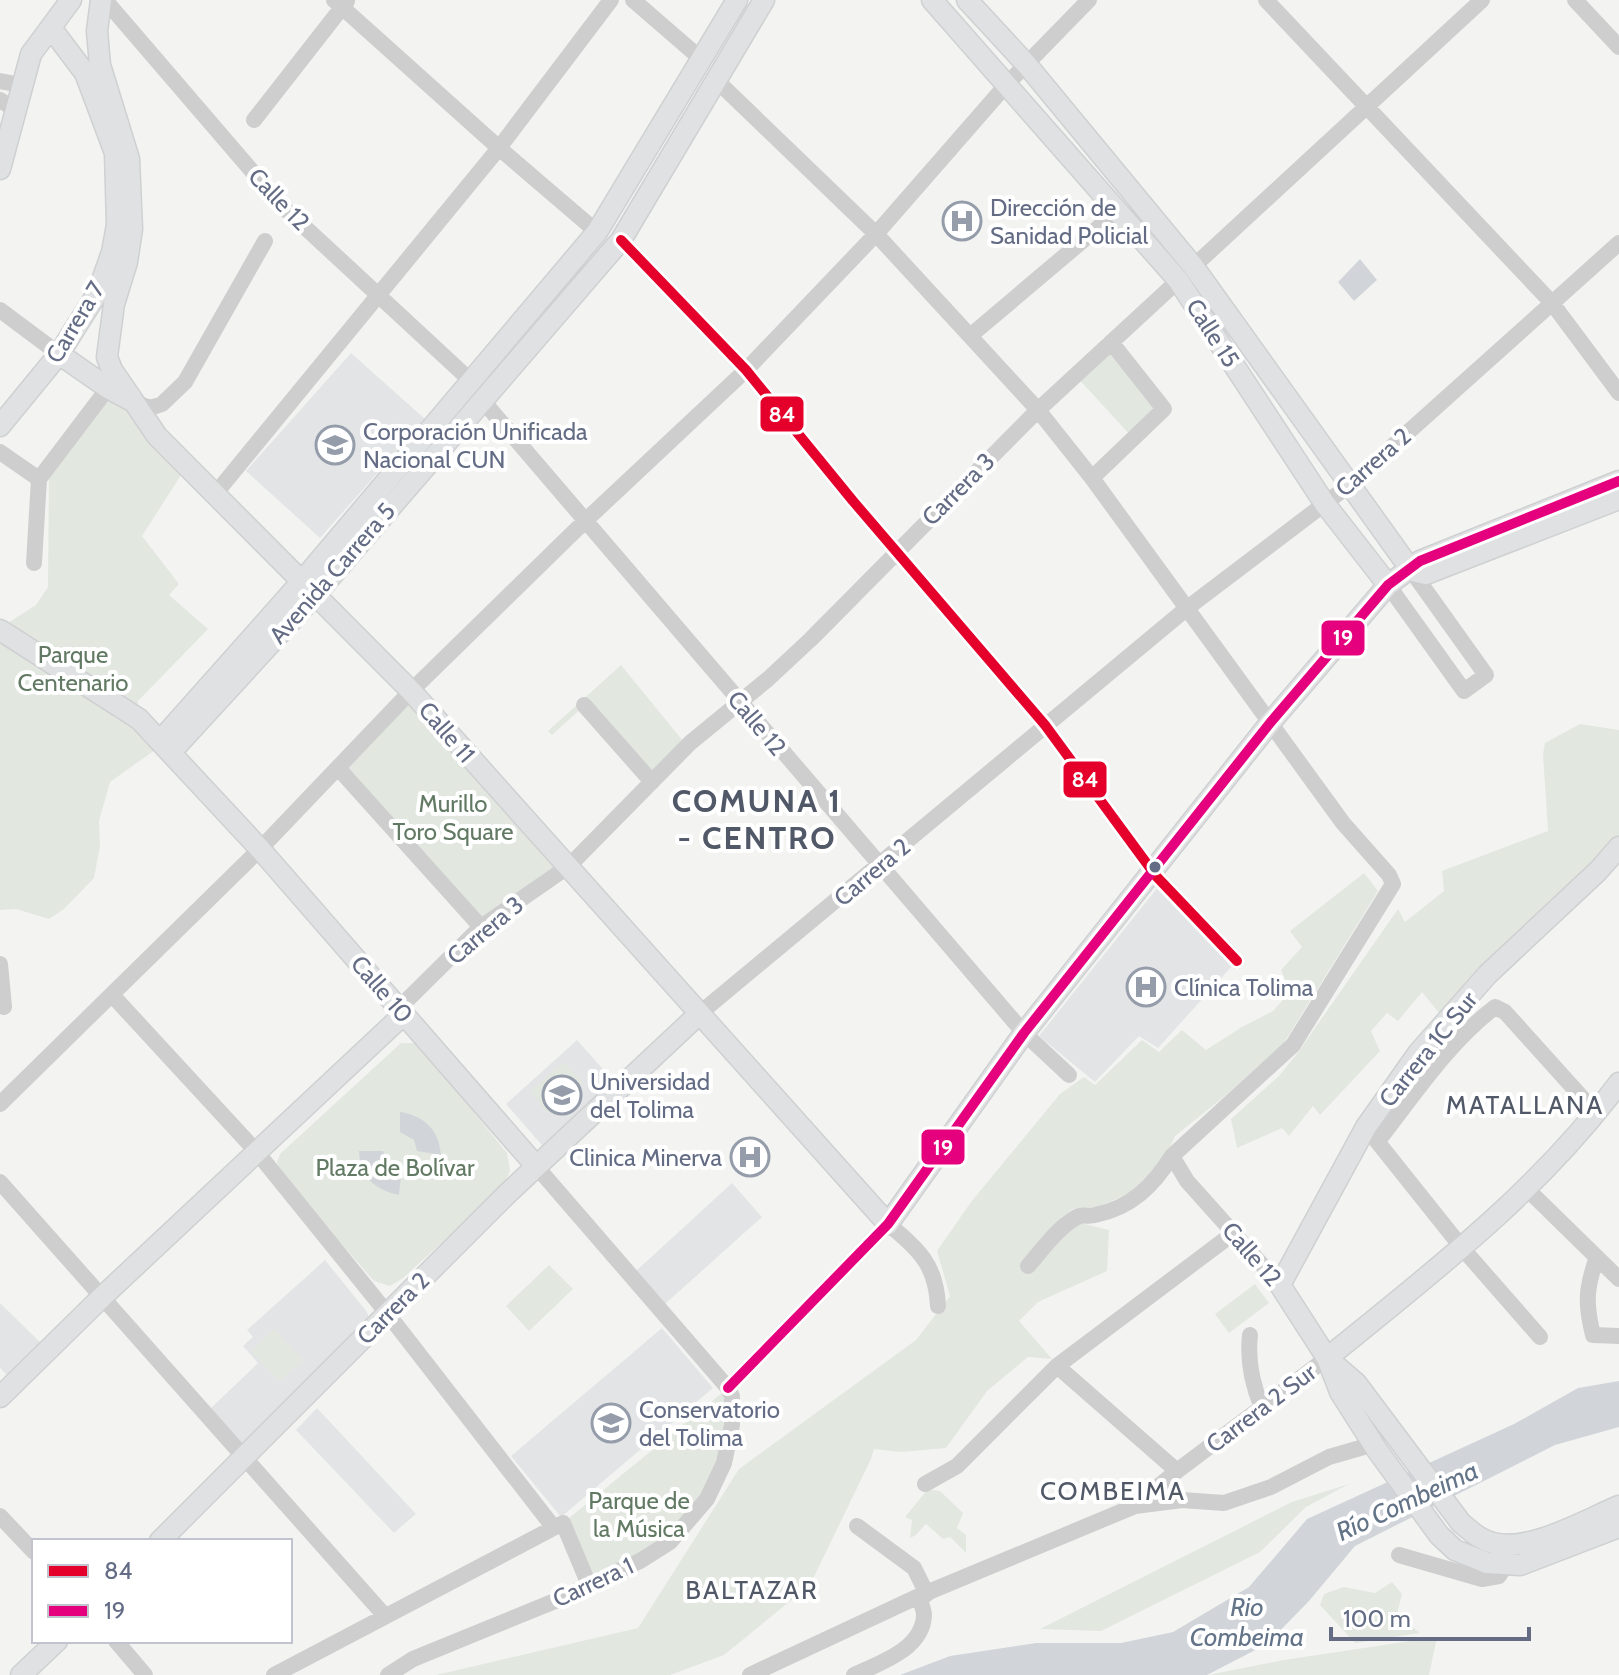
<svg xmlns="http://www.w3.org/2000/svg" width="1619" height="1675" font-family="Cabin,sans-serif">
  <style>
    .built { fill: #e3e4e5 }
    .green { fill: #e2e7e0 }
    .water { fill: #d1d5da }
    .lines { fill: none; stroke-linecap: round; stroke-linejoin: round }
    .major-casing { stroke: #cfd0d1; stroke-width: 23 }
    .minor { stroke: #cececf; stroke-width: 16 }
    .major { stroke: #e0e1e2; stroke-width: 20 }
    .bus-1-casing { stroke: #fff; stroke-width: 16 }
    .bus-2-casing { stroke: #fff; stroke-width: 16 }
    .bus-1 { stroke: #e4002b; stroke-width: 10 }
    .bus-2 { stroke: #e5007d; stroke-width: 10 }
    .bus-dot { fill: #636c84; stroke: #fff; stroke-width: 3 }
    .labels { text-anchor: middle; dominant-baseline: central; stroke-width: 8; stroke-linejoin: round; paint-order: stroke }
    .street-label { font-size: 24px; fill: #636c84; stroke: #fff }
    .poi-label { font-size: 24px; fill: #636c84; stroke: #fff; text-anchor: start }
    .park-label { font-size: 24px; fill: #627a64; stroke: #fff }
    .neighbourhood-label { font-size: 26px; letter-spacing: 2px; fill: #515868; stroke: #fff }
    .water-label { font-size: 26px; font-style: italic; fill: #637488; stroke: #fff }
    .district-label { font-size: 32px; font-weight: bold; letter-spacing: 2px; fill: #515868; stroke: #fff }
    .line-badge { stroke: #fff; stroke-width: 3 }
    .badge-label { font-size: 22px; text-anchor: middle; font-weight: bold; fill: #fff }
  </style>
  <rect width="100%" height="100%" fill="#f3f4f2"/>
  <path class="built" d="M 351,353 L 425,419 L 320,538 L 246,471 Z
    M 1158,887 L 1233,965 L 1158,1048 L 1139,1036 L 1095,1082 L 1039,1036 Z
    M 577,1040 L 618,1086 L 546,1150 L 506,1104 Z
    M 732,1183 L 762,1217 L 665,1304 L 636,1271 Z
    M 325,1260 L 367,1312 L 369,1318 L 242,1444 L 210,1409 L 258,1363 L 243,1346 L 253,1337 L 247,1330 Z
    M 0,1303 L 42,1344 L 9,1377 L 0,1368 Z
    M 662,1328 L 713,1388 L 561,1517 L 511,1456 Z
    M 317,1408 L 416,1514 L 394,1533 L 296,1430 Z"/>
  <path class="green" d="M 1109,344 L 1161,409 L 1132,437 L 1075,375 Z
    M 108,388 L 157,436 L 183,472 L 142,536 L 179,584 L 169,595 L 208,629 L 138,701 L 139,719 L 155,750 L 110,782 L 99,821 L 100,846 L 94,878 L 64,909 L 49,919 L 16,909 L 0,910 L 0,628 L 36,605 L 48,587 L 49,471 Z
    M 621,665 L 683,741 L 652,782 L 584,706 L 552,735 L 548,731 Z
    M 411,691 L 569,866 L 481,927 L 338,768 Z
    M 1580,724 L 1619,730 L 1619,838 L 1440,1014 L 1422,992 L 1398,1021 L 1387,1013 L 1371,1031 L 1380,1051 L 1320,1115 L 1313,1106 L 1289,1136 L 1282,1128 L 1237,1148 L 1231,1119 L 1279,1076 L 1299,1051 L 1398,909 L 1405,922 L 1444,891 L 1442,871 L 1548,831 L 1543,754 L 1545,743 Z
    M 1364,873 L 1378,891 L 1284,1043 L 1225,1096 L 1175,1136 L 1167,1154 L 1141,1188 L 1098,1207 L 1073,1209 L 1060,1218 L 1109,1230 L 1107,1271 L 1038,1302 L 1019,1321 L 1052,1359 L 1028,1357 L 987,1391 L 946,1448 L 901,1452 L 874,1449 L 871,1459 L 810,1585 L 724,1655 L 670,1675 L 436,1675 L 638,1628 L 739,1469 L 916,1340 L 950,1296 L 937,1251 L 971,1202 L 1060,1094 L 1084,1077 L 1095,1085 L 1142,1040 L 1159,1052 L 1182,1030 L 1206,1050 L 1242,1027 L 1273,1011 L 1290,992 L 1281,970 L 1302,947 L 1290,931 Z
    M 401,1043 L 414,1043 L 424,1051 L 507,1153 L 510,1170 L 505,1185 L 403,1278 L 390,1286 L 374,1281 L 283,1177 L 277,1162 L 280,1154 Z
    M 564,1062 L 583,1083 L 548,1113 L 530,1091 Z
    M 549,1265 L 573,1289 L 529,1331 L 506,1306 Z
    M 1255,1284 L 1269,1303 L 1229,1333 L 1215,1314 Z
    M 274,1329 L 303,1360 L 280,1382 L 251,1351 Z
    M 728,1388 L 730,1442 L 681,1531 L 589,1585 L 563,1523 Z
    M 1349,1484 L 1306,1507 L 1260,1552 L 1101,1631 L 1040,1629 L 1292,1502 Z
    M 928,1489 L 940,1491 L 963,1513 L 957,1528 L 966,1535 L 966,1553 L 950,1537 L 943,1539 L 926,1524 L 916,1535 L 910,1538 L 912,1520 L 905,1517 Z
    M 1392,1582 L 1402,1594 L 1397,1614 L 1420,1633 L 1355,1643 L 1320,1605 L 1324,1594 L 1344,1587 L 1375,1593 Z
    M 1437,1637 L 1429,1675 L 1208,1675 L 1284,1660 Z"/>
  <path class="water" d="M 1360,259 L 1377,280 L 1354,301 L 1338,282 Z
    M 400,1112 C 425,1116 439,1130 441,1155 L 417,1151 L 414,1140 L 400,1132 Z
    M 359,1151 L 383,1151 L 389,1163 L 402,1167 L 399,1195 C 375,1190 360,1177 359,1151 Z
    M 1619,1381 L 1619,1427 L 1555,1445 L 1355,1546 L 1309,1601 L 1267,1644 L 1207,1675 L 900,1675 L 950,1656 L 1036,1643 L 1121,1643 L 1173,1632 L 1249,1587 L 1307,1519 L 1514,1424 L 1578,1388 Z"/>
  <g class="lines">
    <g class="major-casing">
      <path id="major" d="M 101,0 L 97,31 L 100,65 L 129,159 L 132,229 L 127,262 L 114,304 L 107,357 L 112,370 L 132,399
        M 932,0 L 1178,280 L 1325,504 L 1388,585
        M 967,0 L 1027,65 L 1193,266 L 1411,570
        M 0,169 L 31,54 L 71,0
        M 59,354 L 108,388 L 134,402 L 157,436 L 411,691 L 888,1224 L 1024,1033 L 1270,723 L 1388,585 L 1420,561 L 1619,481
        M 0,426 L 59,354 L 98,292 L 112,252 L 117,225 L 115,153 L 85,73 L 51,28
        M 1413,571 L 1426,574 L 1619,499
        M 0,630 L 139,719 L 260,849 L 536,1166
        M 161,740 L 303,580 L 597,232 L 737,0
        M 171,752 L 316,594 L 621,240 L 764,0
        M 1619,847 L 1598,871 L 1488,974 L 1419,1052 L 1366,1127 L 1280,1285 L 1327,1358 L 1340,1392 L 1377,1450 L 1439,1535 L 1455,1550 L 1487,1563 L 1520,1565 L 1619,1527
        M 1327,1358 C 1432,1273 1538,1192 1619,1083
        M 1328,1359 L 1356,1383 L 1461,1523 C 1471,1531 1480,1540 1493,1543 C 1529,1553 1585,1520 1619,1506
        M 0,1397 L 102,1297 L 404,1014
        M 160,1541 L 507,1194 L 699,1014
        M 21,1675 L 57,1641"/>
    </g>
    <path class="minor" d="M 105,0 L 282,206 L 471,381
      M 334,0 L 499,148 L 597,232
      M 633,0 L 700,58
      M 1266,0 L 1552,303 L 1619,393
      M 1575,0 L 1619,47
      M 715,79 L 876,234 L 1038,410 L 1092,478 L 1343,823 L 1389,875 L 1393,884 L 1293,1045 L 1172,1156 C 1153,1186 1131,1208 1095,1215 C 1089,1217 1083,1214 1077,1217 C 1058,1227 1042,1250 1028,1266
      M 0,81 L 21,85
      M 0,100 L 16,110
      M 254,120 L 347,1
      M 621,240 L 746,370 L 853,501 L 1045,725 L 1156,876 L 1237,961
      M 0,310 L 59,354
      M 970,336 L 1119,210
      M 483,401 L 1024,1033 L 1069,1075
      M 134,402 L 150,408 L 162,404 L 185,382 L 265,241
      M 0,452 L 39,479
      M 1092,478 L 1164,409 L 1111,342
      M 216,493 L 499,148 L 611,0
      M 34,563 L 39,479 L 108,388 L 110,376
      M 1388,585 L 1464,691 L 1486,675 L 1411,570
      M 584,705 L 652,782
      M 338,768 L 481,927
      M 0,964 L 4,1007
      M 113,996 L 256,1151 L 387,1313 L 554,1528
      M 399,1008 L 481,927 L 569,866 L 690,743 L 768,679 L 811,639 L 1038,410 L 1482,0
      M 699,1014 L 1186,609 L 1348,486 L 1619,243
      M 0,1104 L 260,849 L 411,691 L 585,521 L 746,370 L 876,234 L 1007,84 L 1089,0
      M 1372,1135 L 1463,1249 L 1540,1337
      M 1378,1141 C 1414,1095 1448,1043 1495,1007 L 1505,1012 L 1596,1113
      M 1172,1156 L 1187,1181 L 1280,1285
      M 0,1182 L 385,1616
      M 1527,1189 L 1619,1279
      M 1597,1257 C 1586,1288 1585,1303 1593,1335 L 1619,1336
      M 1250,1335 C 1247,1361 1252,1384 1262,1408
      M 1057,1366 L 1177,1471
      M 728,1388 L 888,1224 C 919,1250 936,1264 938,1306
      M 925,1484 L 957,1466 L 1057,1366 L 1235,1232
      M 1135,1506 L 1182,1500 L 1224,1503 L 1271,1487 L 1329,1457 L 1374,1444
      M 0,1516 L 34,1552
      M 857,1526 L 914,1568 L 927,1594
      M 1399,1555 L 1482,1579 L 1499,1576 L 1505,1566
      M 116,1641 L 145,1675
      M 274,1675 L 563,1523 L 589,1585
      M 388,1675 L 413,1659 L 555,1601 L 640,1561 L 670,1542 L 707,1499 L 724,1463 L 732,1425 L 732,1396 L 728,1388 L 536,1166
      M 750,1675 L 919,1596 L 1135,1506 L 1177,1471 L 1327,1358
      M 854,1675 C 880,1663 923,1649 924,1615 C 924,1609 920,1602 919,1596"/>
    <use href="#major" class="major"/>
    <g class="bus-1-casing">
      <path id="bus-1" d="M 621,240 L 746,370 L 853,501 L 1045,725 L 1156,876 L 1237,961"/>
    </g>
    <g class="bus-2-casing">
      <path id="bus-2" d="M 728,1388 L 888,1224 L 1024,1033 L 1270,723 L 1388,585 L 1420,561 L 1619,481"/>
    </g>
    <use href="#bus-1" class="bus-1"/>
    <use href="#bus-2" class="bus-2"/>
  </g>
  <defs>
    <g id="hospital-ring" transform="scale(2)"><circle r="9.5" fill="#fff" stroke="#959caa" stroke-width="1.5"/><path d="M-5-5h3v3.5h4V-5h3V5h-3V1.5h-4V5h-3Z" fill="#959caa"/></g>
    <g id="university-ring" transform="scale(2)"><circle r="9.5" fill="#fff" stroke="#959caa" stroke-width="1.5"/><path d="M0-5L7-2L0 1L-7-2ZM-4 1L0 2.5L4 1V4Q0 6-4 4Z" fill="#959caa"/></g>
  </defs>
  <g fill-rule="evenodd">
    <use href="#hospital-ring" x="962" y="221"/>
    <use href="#university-ring" x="335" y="445"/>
    <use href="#hospital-ring" x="1146" y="987"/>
    <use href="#university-ring" x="562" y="1095"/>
    <use href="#hospital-ring" x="750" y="1157"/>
    <use href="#university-ring" x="611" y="1423"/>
  </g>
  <circle class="bus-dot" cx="1155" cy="867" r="7"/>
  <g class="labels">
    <g class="street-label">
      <text transform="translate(279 199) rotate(46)">Calle 12</text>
      <text transform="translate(75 322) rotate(-59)">Carrera 7</text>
      <text transform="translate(1213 333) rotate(57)">Calle 15</text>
      <text transform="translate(1373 462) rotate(-41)">Carrera 2</text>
      <text transform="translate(958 489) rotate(-45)">Carrera 3</text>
      <text transform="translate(332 573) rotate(-49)">Avenida Carrera 5</text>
      <text transform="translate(757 723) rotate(50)">Calle 12</text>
      <text transform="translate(447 732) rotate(49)">Calle 11</text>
      <text transform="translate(872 872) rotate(-40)">Carrera 2</text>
      <text transform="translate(485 930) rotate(-40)">Carrera 3</text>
      <text transform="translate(382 989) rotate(49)">Calle 10</text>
      <text transform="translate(1428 1049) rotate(-51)">Carrera 1C Sur</text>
      <text transform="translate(1252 1254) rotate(49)">Calle 12</text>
      <text transform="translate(393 1308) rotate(-45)">Carrera 2</text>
      <text transform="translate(1261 1408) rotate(-37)">Carrera 2 Sur</text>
      <text transform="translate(593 1582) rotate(-25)">Carrera 1</text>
    </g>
    <g class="poi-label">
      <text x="990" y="207">Dirección de<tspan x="990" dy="28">Sanidad Policial</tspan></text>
      <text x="363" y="431">Corporación Unificada<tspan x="363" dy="28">Nacional CUN</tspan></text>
      <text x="1174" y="987">Clínica Tolima</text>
      <text x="590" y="1081">Universidad<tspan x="590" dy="28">del Tolima</tspan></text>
      <text x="722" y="1157" text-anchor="end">Clinica Minerva</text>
      <text x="639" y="1409">Conservatorio<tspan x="639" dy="28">del Tolima</tspan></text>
    </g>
    <g class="park-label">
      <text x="73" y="654">Parque<tspan x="73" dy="28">Centenario</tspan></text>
      <text x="453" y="803">Murillo<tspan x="453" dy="28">Toro Square</tspan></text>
      <text x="395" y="1167">Plaza de Bolívar</text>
      <text x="639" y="1500">Parque de<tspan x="639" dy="28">la Música</tspan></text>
    </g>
    <g class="neighbourhood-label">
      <text x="1525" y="1105">MATALLANA</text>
      <text x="1113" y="1491">COMBEIMA</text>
      <text x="752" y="1590">BALTAZAR</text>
    </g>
    <g class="water-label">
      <text transform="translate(1407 1501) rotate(-25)">Río Combeima</text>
      <text x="1247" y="1607">Rio<tspan x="1247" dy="30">Combeima</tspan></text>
    </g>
    <g class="district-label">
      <text x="757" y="800">COMUNA 1<tspan x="757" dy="37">- CENTRO</tspan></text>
    </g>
  </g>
  <g class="line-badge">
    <rect x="759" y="395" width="46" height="38" rx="8" fill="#e4002b"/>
    <rect x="1320" y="619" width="46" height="38" rx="8" fill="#e5007d"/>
    <rect x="1062" y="760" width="46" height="39" rx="8" fill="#e4002b"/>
    <rect x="920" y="1128" width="46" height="38" rx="8" fill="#e5007d"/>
  </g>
  <g class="badge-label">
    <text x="782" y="422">84</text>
    <text x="1343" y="645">19</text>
    <text x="1085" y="787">84</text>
    <text x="943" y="1155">19</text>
  </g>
  <rect x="32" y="1539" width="260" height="104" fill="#ffffff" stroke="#c1c4ce" stroke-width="2"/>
  <rect x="48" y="1565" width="40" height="12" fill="#e4002b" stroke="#c1c4ce" stroke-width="2"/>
  <text x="104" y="1579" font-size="24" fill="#636c84">84</text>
  <rect x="48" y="1605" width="40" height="12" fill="#e5007d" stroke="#c1c4ce" stroke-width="2"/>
  <text x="104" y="1619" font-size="24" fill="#636c84">19</text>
  <path d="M1331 1627v12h198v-12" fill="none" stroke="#636c84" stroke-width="4"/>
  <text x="1343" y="1627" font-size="24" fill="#636c84" stroke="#ffffff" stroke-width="6" paint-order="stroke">100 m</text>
</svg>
